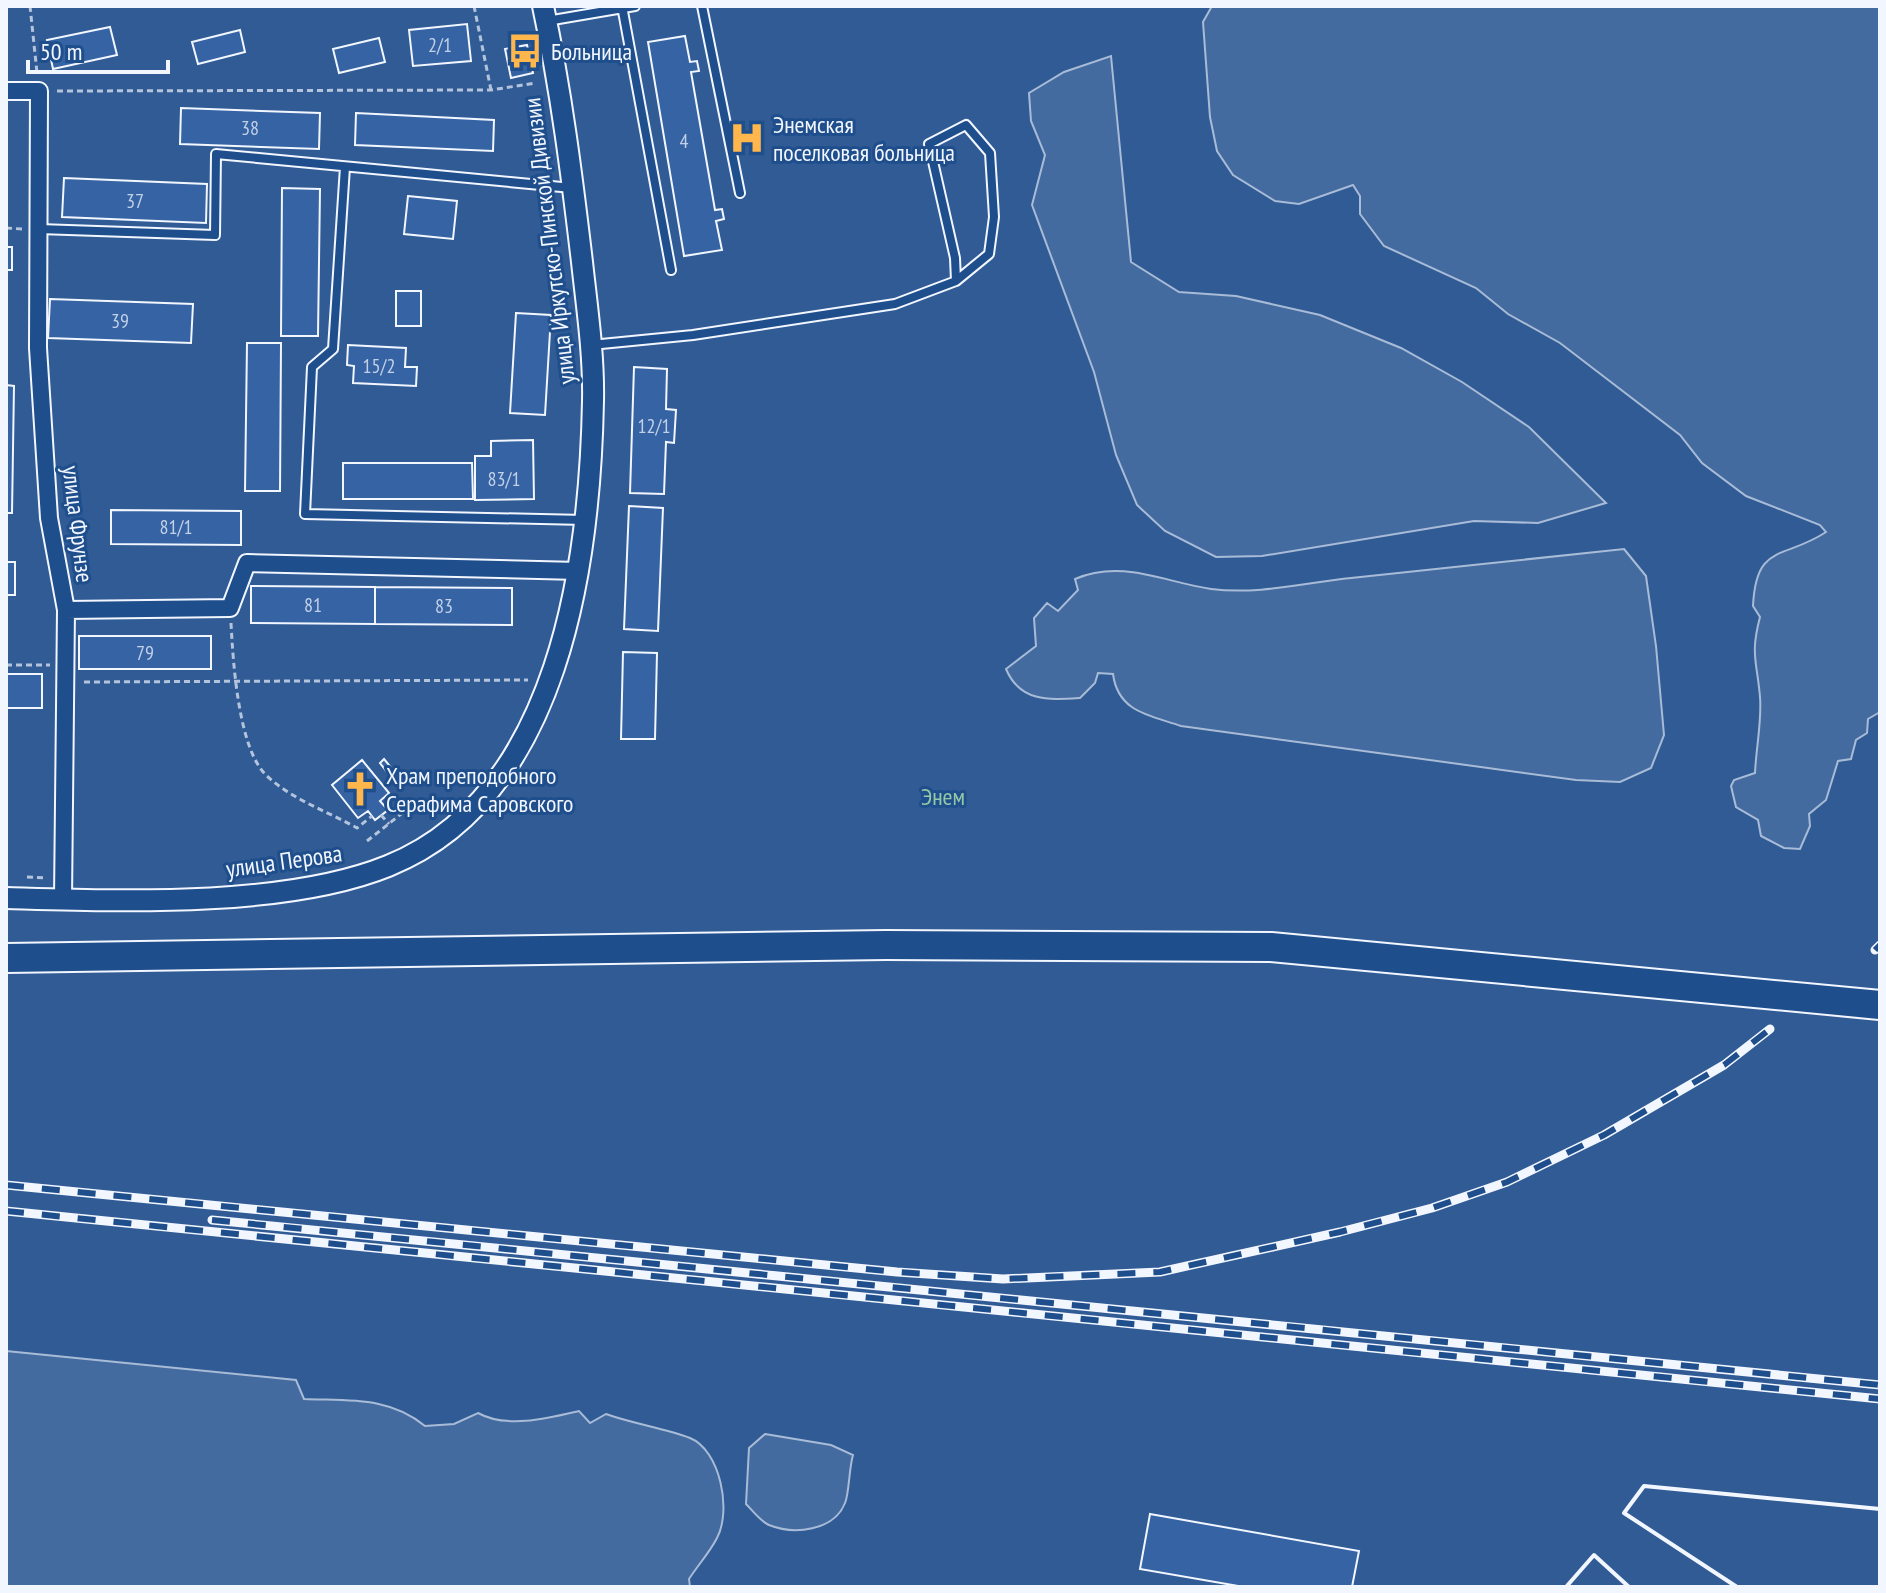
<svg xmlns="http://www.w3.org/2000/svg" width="1886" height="1593" font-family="'PT Sans Narrow',sans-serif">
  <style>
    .built { fill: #305b95; stroke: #a8bbd7; stroke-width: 2 }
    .water { fill: #446ba0; stroke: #a8bbd7; stroke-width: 2 }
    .building { fill: #3563a3; stroke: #f2f6ff; stroke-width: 2 }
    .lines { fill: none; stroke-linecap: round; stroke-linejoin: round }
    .service-casing { stroke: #f2f6ff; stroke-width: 12 }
    .minor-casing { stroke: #f2f6ff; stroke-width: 20 }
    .tertiary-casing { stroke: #f2f6ff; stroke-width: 24 }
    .trunk-casing { stroke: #f2f6ff; stroke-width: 32 }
    .path { stroke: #b3c4dc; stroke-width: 3; stroke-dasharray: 6 4; stroke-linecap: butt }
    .service { stroke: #1f4e8c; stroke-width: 8 }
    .minor { stroke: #1f4e8c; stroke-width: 16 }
    .tertiary { stroke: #1f4e8c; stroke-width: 20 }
    .trunk { stroke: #1f4e8c; stroke-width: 28 }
    .rail-casing { stroke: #f2f6ff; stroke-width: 9 }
    .rail { stroke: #1f4e8c; stroke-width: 6; stroke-dasharray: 18; stroke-linecap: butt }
    .wall { stroke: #f2f6ff; stroke-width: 4 }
    .labels { text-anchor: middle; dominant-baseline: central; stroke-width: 6; stroke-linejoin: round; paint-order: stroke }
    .number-label { font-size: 20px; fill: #c3d1e8 }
    .poi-label { font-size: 24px; fill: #f2f6ff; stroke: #1f4e8c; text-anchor: start }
    .street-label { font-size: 24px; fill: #f2f6ff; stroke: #1f4e8c }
    .park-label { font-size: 24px; fill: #97c8a6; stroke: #1f4e8c }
  </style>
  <rect width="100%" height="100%" fill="#1f4e8c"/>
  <path class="built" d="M 6,6 L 1880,6 L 1880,1587 L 6,1587 Z"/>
  <path class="water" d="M 1212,6 L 1880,6 L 1880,712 L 1868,719 L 1867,733 L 1856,740 L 1851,759 L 1838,761 L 1826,800 L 1809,814 L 1810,826 L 1800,849 L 1784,848 L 1761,836 L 1758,820 L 1736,807 L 1731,786 L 1734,780 L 1755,773 C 1756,748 1762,721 1760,697 C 1757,661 1750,655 1760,617 L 1753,606 C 1756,542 1784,560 1826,532 L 1820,525 L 1746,496 L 1702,463 L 1680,435 L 1560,343 L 1508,314 L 1476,288 L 1384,246 L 1360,214 L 1360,196 L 1353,185 L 1299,204 L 1275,201 L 1233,175 L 1217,151 L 1210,117 L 1203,22 Z
    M 1111,56 L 1131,262 L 1179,292 L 1236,296 L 1320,315 L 1401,348 L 1462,382 L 1529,427 L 1606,503 L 1538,523 L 1474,521 L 1262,556 L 1216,557 L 1165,531 L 1137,505 L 1116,455 L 1094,372 L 1032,205 L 1045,155 L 1031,121 L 1029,93 L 1064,72 Z
    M 1624,549 L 1646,576 L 1656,646 L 1664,735 L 1651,768 L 1620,782 L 1576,780 L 1181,726 C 1149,715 1118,712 1113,674 L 1098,673 L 1095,683 L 1080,698 C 1048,700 1020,702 1006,669 L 1036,646 L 1034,618 L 1047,603 L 1058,611 L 1078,590 L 1075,579 C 1122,559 1164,582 1211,589 C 1258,595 1304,583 1351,578 C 1442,568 1533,559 1624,549 Z
    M 6,1351 L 296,1380 L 304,1399 C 348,1401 389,1396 425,1426 L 454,1424 L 478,1413 C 507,1429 549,1418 579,1411 L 590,1423 L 606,1414 C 634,1424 663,1428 690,1438 C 720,1450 732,1510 717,1538 C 710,1552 698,1565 689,1579 L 690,1587 L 6,1587 Z
    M 765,1434 L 831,1445 L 853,1455 C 849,1468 849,1495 845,1503 C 834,1531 794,1535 769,1525 C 761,1522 752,1510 746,1504 L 749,1448 Z"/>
  <path class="building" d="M 467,24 L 471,61 L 413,66 L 409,30 Z
    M 110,27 L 117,55 L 53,69 L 47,40 Z
    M 240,30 L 245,52 L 198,64 L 192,42 Z
    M 685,36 L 690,62 L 697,61 L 699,71 L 691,72 L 715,210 L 722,209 L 724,219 L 716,221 L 722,250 L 684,256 L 648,42 Z
    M 379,38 L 385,62 L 339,73 L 333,49 Z
    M 527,45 L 533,73 L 511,78 L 505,49 Z
    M 181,108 L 320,113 L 319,149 L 180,144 Z
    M 356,113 L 494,120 L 493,151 L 355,145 Z
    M 64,178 L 207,184 L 206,223 L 62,217 Z
    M 282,188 L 320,189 L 318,336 L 281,336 Z
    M 408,196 L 457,201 L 453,239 L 404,234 Z
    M 6,247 L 12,247 L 12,270 L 6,270 Z
    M 396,291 L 421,291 L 421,326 L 396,326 Z
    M 50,299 L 193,304 L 191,343 L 48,338 Z
    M 516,313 L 551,315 L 545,415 L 510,413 Z
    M 247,343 L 281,343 L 280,491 L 245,491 Z
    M 348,345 L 406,348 L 405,367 L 417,367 L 416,386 L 353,383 L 354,366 L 347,365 Z
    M 634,367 L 667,369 L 666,409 L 676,410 L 674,443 L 666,442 L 664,494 L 630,493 Z
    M 6,385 L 14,386 L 12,513 L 6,513 Z
    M 533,440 L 534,499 L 475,500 L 475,456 L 491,456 L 491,441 Z
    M 343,463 L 472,463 L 473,499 L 343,499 Z
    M 629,506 L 663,508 L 658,631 L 624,629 Z
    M 111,510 L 241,511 L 241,545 L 111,544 Z
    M 6,562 L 15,562 L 15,595 L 6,595 Z
    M 251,586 L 375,587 L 375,624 L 251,623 Z
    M 375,587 L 512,588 L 512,625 L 375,624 Z
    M 79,636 L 211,636 L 211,669 L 79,669 Z
    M 623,652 L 657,653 L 655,739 L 621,739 Z
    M 6,674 L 42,674 L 42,708 L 6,708 Z
    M 384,759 L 403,782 L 398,786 L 380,763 Z
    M 362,760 L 389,793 L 380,801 L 388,810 L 375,820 L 368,811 L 358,818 L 332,785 Z
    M 1150,1514 L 1359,1551 L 1352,1587 L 1244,1587 L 1140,1569 Z"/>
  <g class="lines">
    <g class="service-casing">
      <path id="service" d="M 622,6 L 671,270
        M 702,6 L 740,193
        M 547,21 L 635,6
        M 345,167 L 333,349 L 312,367 L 305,514 L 585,520
        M 39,229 L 215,235 L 216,154 L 572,188
        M 591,345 L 693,335 L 895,304 L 956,281 L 955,258 L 929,144 L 966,125 L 990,153 L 994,217 L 989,254 L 956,281"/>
    </g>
    <g class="minor-casing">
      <path id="minor" d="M 6,91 L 39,91 L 38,348 L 49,518 L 66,610 L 63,900
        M 66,610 L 230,608 L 247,563 L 579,571"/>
    </g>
    <g class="tertiary-casing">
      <path id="tertiary" d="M 6,898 C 118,901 284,908 388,866 C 560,797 590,562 593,401 C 594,355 587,308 582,262 C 572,177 561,90 543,6"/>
    </g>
    <g class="trunk-casing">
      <path id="trunk" d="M 6,958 L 886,945 L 1271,947 L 1880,1005"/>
    </g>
    <path class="path" d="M 30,6 L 37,73
      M 474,6 L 491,90
      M 57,91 L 491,90 L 536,83
      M 6,228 L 22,229
      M 231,623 C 233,661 238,746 265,774 C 290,799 327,811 357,828 L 372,816
      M 6,665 L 50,665
      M 84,682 L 528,680
      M 381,815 L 389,824
      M 367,841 L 410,807
      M 27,877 L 47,878"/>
    <use href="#service" class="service"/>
    <use href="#minor" class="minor"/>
    <use href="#tertiary" class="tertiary"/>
    <use href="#trunk" class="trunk"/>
    <g class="rail-casing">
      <path id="rail" d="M 1875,950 L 1880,945
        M 6,1185 L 897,1272 L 1003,1279 L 1160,1272 L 1340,1232 L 1432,1208 L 1507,1182 L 1604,1135 L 1724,1065 L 1770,1029
        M 6,1211 L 1880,1399
        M 212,1220 L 1880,1385"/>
    </g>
    <use href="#rail" class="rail"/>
    <path class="wall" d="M 1566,1587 L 1594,1555 L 1629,1587
      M 1737,1587 L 1624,1513 L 1644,1486 L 1880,1509"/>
  </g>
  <defs>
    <g id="bus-bare" transform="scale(2.76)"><path d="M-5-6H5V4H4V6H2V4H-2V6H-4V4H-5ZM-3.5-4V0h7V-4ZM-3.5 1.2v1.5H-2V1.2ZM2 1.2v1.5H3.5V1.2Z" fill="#ffb74d" stroke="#1f4e8c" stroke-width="2.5" paint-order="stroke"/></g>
    <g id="hospital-bare" transform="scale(2.76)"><path d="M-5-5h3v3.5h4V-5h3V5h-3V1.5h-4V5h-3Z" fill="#ffb74d" stroke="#1f4e8c" stroke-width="2.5" paint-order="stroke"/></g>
    <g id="church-bare" transform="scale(2.76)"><path d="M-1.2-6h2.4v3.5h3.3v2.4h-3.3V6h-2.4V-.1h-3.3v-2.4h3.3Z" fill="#ffb74d" stroke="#1f4e8c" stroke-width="2.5" paint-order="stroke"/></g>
  </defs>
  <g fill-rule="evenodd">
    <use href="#bus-bare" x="525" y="51"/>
    <use href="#hospital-bare" x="747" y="138"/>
    <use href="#church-bare" x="360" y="789"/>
  </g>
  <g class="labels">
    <g class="number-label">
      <text x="440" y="45">2/1</text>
      <text x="250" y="128">38</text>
      <text x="684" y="141">4</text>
      <text x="135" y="201">37</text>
      <text x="120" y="321">39</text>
      <text x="379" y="366">15/2</text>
      <text x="654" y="426">12/1</text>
      <text x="504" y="479">83/1</text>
      <text x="176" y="527">81/1</text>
      <text x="313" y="605">81</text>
      <text x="444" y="606">83</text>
      <text x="145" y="653">79</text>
    </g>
    <g class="poi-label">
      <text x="551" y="51">Больница</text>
      <text x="773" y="124">Энемская<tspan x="773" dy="28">поселковая больница</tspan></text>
      <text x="386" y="775">Храм преподобного<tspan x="386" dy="28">Серафима Саровского</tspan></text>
    </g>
    <g class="street-label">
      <text transform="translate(549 241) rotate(-97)">улица Иркутско-Пинской Дивизии</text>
      <text transform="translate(78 524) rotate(83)">улица Фрунзе</text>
      <text transform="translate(284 861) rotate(-8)">улица Перова</text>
    </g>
    <g class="park-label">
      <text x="943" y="796">Энем</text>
    </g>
  </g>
  <rect width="1886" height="1593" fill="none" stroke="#f2f6ff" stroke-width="16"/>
  <path d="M28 60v12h140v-12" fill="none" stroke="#f2f6ff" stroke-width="4"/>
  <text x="40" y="60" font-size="24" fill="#f2f6ff" stroke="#1f4e8c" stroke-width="6" paint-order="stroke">50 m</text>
</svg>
